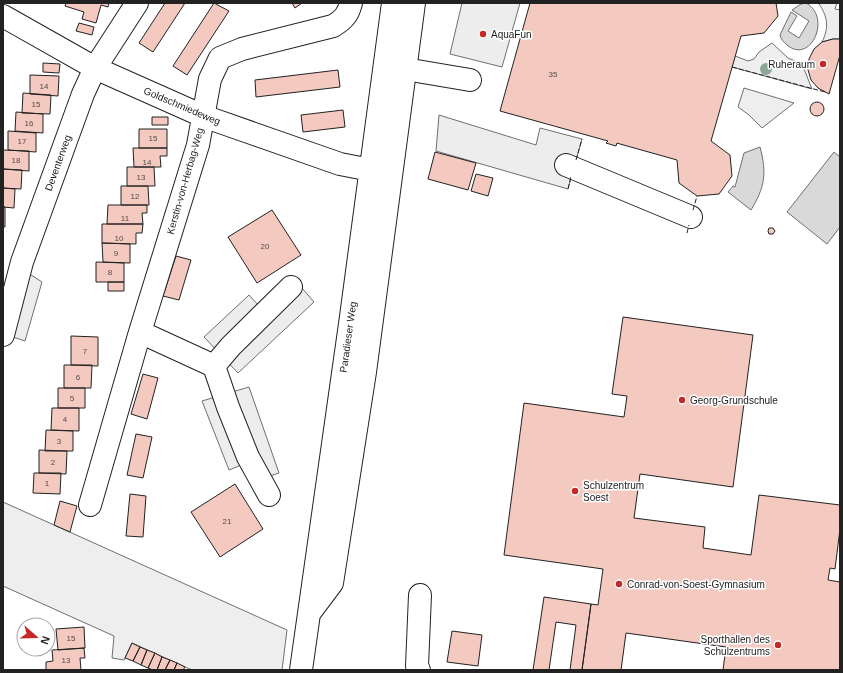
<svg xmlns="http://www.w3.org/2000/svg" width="843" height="673" font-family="Arial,sans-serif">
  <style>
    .green { fill: #eee; stroke: #6f6f6f }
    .parking { fill: #ededed; stroke: #6f6f6f }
    .water { fill: #d9d9d9; stroke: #6f6f6f }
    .building { fill: #f3c9c0; stroke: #222 }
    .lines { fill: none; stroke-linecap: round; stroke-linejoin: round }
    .minor-casing { stroke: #222; stroke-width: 24 }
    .minor { stroke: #fff; stroke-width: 22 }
    .fence { stroke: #222; stroke-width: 1; stroke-dasharray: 5 2; stroke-linecap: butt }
    .tree { fill: #8da692 }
    .poi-dot { fill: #c62828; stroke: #fff; stroke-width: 1.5 }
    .labels { text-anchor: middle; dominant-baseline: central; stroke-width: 3; stroke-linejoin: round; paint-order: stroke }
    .number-label { font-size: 8px; fill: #564c4a }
    .poi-label { font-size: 10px; fill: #222; stroke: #fff; text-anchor: start }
    .street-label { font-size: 10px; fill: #222; stroke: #fff }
  </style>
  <rect width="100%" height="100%" fill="#fff"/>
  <path class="green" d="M 821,3 L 837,3 L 835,9 L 840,10 L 840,39 L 833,39 L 822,42 C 829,28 828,17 819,4 Z
    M 772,43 L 788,58 L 802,64 L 812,89 L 732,67 L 735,56 L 748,61 L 754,59 L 759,52 Z
    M 744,88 L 794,103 L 762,128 L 749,115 L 738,107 Z
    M 3,502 L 287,630 L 282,670 L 192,670 L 132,643 L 124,660 L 112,658 L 114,636 L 3,586 Z"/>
  <path class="parking" d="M 462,3 L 520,3 L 502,67 L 450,54 Z
    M 439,115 L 536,145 L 540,128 L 582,139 L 568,189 L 436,151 Z
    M 25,271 L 42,282 L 25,341 L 7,335 Z
    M 302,288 L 314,302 L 238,373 L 204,337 L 249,295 L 259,306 Z
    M 249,387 L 279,473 L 267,477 L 244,464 L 229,470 L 202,401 Z"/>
  <path class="water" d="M 806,3 C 832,17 811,65 787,45 C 784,42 781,40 780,35 L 791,12 L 797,16 L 788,31 L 799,38 L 809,21 L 792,10 L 801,4 Z
    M 760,147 C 767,173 765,187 751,210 L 728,192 L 733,186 L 735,187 L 744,153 Z
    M 834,152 L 840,157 L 840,227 L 827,244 L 787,212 Z"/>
  <path class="building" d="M 66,3 L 109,3 L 108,7 L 101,5 L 96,23 L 82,19 L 84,12 L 65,6 Z
    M 165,3 L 185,3 L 153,52 L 139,43 Z
    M 214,3 L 229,11 L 187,75 L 173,66 Z
    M 292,3 L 302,3 L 295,8 Z
    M 530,3 L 776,3 L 778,16 L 764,33 L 741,36 L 711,141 L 730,155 L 732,176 L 719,194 L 697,196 L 679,183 L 677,160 L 620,144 L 617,143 L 616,146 L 606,143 L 608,141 L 500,111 Z
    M 79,23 L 94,27 L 92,35 L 76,31 Z
    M 833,39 L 840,39 L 840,55 L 829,94 L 818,88 L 811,80 L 808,70 L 809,59 L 814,49 L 822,42 Z
    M 43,63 L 60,64 L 59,73 L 43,72 Z
    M 338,70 L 340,87 L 256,97 L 255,80 Z
    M 30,75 L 59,76 L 58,96 L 30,94 Z
    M 23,93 L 51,95 L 50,114 L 22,113 Z
    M810 109a7 7 0 1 1 14 0a7 7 0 1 1-14 0Z
    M 343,110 L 345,127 L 303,132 L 301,115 Z
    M 16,112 L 43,114 L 43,133 L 15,131 Z
    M 152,117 L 168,117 L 168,125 L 152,125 Z
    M 139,129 L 167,129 L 167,148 L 139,148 Z
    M 8,131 L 36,133 L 36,152 L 8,150 Z
    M 133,148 L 167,148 L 167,156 L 160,156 L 161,167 L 134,167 Z
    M 3,150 L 29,151 L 29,171 L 3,169 Z
    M 435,152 L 476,163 L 468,190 L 428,179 Z
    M 127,167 L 154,167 L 155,186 L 127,186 Z
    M 3,169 L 22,170 L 21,189 L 3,188 Z
    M 476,174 L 493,178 L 488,196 L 471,191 Z
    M 121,186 L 148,186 L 149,205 L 121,205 Z
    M 3,188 L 15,189 L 14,208 L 3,207 Z
    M 108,205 L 147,205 L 147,213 L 142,213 L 143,224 L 107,224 Z
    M 3,207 L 5,207 L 5,227 L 3,227 Z
    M 272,210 L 301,255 L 257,283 L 228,237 Z
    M 102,224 L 143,224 L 142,233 L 136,233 L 136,244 L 102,243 Z
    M 769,228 L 773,228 L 775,231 L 773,234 L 769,234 L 768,231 Z
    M 102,243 L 130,244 L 130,263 L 103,262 Z
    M 176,256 L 191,260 L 179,300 L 163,296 Z
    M 96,262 L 124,263 L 124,282 L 96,282 Z
    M 108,282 L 124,282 L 124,291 L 108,291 Z
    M 623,317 L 753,335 L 733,487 L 640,474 L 634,518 L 705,527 L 703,548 L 751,555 L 759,495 L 840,505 L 840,529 L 835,569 L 830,568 L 828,580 L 840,582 L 840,670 L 723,670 L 726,647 L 626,633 L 621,670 L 582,670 L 591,604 L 598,605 L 603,569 L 504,555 L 524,403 L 624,417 L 627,396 L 612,394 Z
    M 71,336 L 98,337 L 98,366 L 71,365 Z
    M 64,365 L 92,365 L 91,388 L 64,388 Z
    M 143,374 L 158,378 L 147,419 L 131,414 Z
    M 58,388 L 85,388 L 85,408 L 58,408 Z
    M 52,408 L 79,408 L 79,431 L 51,430 Z
    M 46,430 L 73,431 L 73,451 L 45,451 Z
    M 136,434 L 152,437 L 143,478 L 127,475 Z
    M 39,450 L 67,451 L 66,474 L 39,473 Z
    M 34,473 L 61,473 L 60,494 L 33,493 Z
    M 235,484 L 263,529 L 220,557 L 191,512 Z
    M 130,494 L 146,496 L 143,537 L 126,536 Z
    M 60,501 L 77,506 L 70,532 L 54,525 Z
    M 544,597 L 591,604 L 582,670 L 570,670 L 576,625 L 556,622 L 549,670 L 533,670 Z
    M 84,627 L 85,648 L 58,650 L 56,629 Z
    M 452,631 L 482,635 L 478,666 L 447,662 Z
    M 132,643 L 140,647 L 133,661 L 125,658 Z
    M 140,647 L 147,650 L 141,665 L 133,661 Z
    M 84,648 L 85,658 L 80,658 L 81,670 L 46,670 L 46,662 L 53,661 L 52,650 Z
    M 147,650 L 155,653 L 148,668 L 141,665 Z
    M 155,653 L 162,657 L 157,670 L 153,670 L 148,668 Z
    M 162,657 L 170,660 L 165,670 L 157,670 Z
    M 170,660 L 177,663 L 174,670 L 165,670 Z
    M 177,663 L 185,667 L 183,670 L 174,670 Z"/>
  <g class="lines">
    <g class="minor-casing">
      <path id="minor" d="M 3,16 L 95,68 L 203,116 L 340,164 L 371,170
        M 405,69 L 470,80
        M 566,165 L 691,217
        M 140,332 L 214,366 L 228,407 L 248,457 L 269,495
        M 3,335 L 22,262 L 83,94 L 95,68 L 137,3
        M 214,366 L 231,346 L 291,287
        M 90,505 L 140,332 L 198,145 L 210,79 L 220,58 L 242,49 L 333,26 C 343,20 348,15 351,3
        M 311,611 L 332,583 L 365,372 L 414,3
        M 301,670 L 350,324 L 393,3
        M 419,670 L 417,666 L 420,595"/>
    </g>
    <use href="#minor" class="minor"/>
    <path class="fence" d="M 732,67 L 825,92
      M 576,160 L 582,139
      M 568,189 L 571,176
      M 693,210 L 697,196
      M 687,233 L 689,225"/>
  </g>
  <circle class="tree" cx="766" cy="69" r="6"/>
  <g class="poi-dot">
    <circle cx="483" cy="34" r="4"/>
    <circle cx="823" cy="64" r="4"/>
    <circle cx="682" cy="400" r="4"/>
    <circle cx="575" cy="491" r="4"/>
    <circle cx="619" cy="584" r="4"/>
    <circle cx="778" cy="645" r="4"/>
  </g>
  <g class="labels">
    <g class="number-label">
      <text x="553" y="74">35</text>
      <text x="44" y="86">14</text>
      <text x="36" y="104">15</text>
      <text x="29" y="123">16</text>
      <text x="153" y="138">15</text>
      <text x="22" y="141">17</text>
      <text x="16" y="160">18</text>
      <text x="147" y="162">14</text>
      <text x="141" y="177">13</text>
      <text x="135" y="196">12</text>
      <text x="125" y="218">11</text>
      <text x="119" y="238">10</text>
      <text x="265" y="246">20</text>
      <text x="116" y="253">9</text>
      <text x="110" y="272">8</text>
      <text x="85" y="351">7</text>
      <text x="78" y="377">6</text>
      <text x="72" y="398">5</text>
      <text x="65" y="419">4</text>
      <text x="59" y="441">3</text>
      <text x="53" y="462">2</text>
      <text x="47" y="483">1</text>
      <text x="227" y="521">21</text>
      <text x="71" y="638">15</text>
      <text x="66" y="660">13</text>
    </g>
    <g class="poi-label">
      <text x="491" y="34">AquaFun</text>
      <text x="815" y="64" text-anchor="end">Ruheraum</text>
      <text x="690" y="400">Georg-Grundschule</text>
      <text x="583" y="485">Schulzentrum<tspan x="583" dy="12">Soest</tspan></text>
      <text x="627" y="584">Conrad-von-Soest-Gymnasium</text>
      <text x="770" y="639" text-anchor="end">Sporthallen des<tspan x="770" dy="12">Schulzentrums</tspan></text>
    </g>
    <g class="street-label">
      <text transform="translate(182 106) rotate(23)">Goldschmiedeweg</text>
      <text transform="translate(58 163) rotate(-70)">Deventerweg</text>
      <text transform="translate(185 181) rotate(-74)">Kerstin-von-Herbag-Weg</text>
      <text transform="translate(348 337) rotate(-82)">Paradieser Weg</text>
    </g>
  </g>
  <rect width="843" height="673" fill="none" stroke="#222222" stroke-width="8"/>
  <g transform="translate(36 637) rotate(110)"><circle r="19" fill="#ffffff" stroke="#a7a7a7"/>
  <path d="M0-3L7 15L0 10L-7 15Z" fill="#c62828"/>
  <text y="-6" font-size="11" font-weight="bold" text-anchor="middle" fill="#222222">N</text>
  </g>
</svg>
